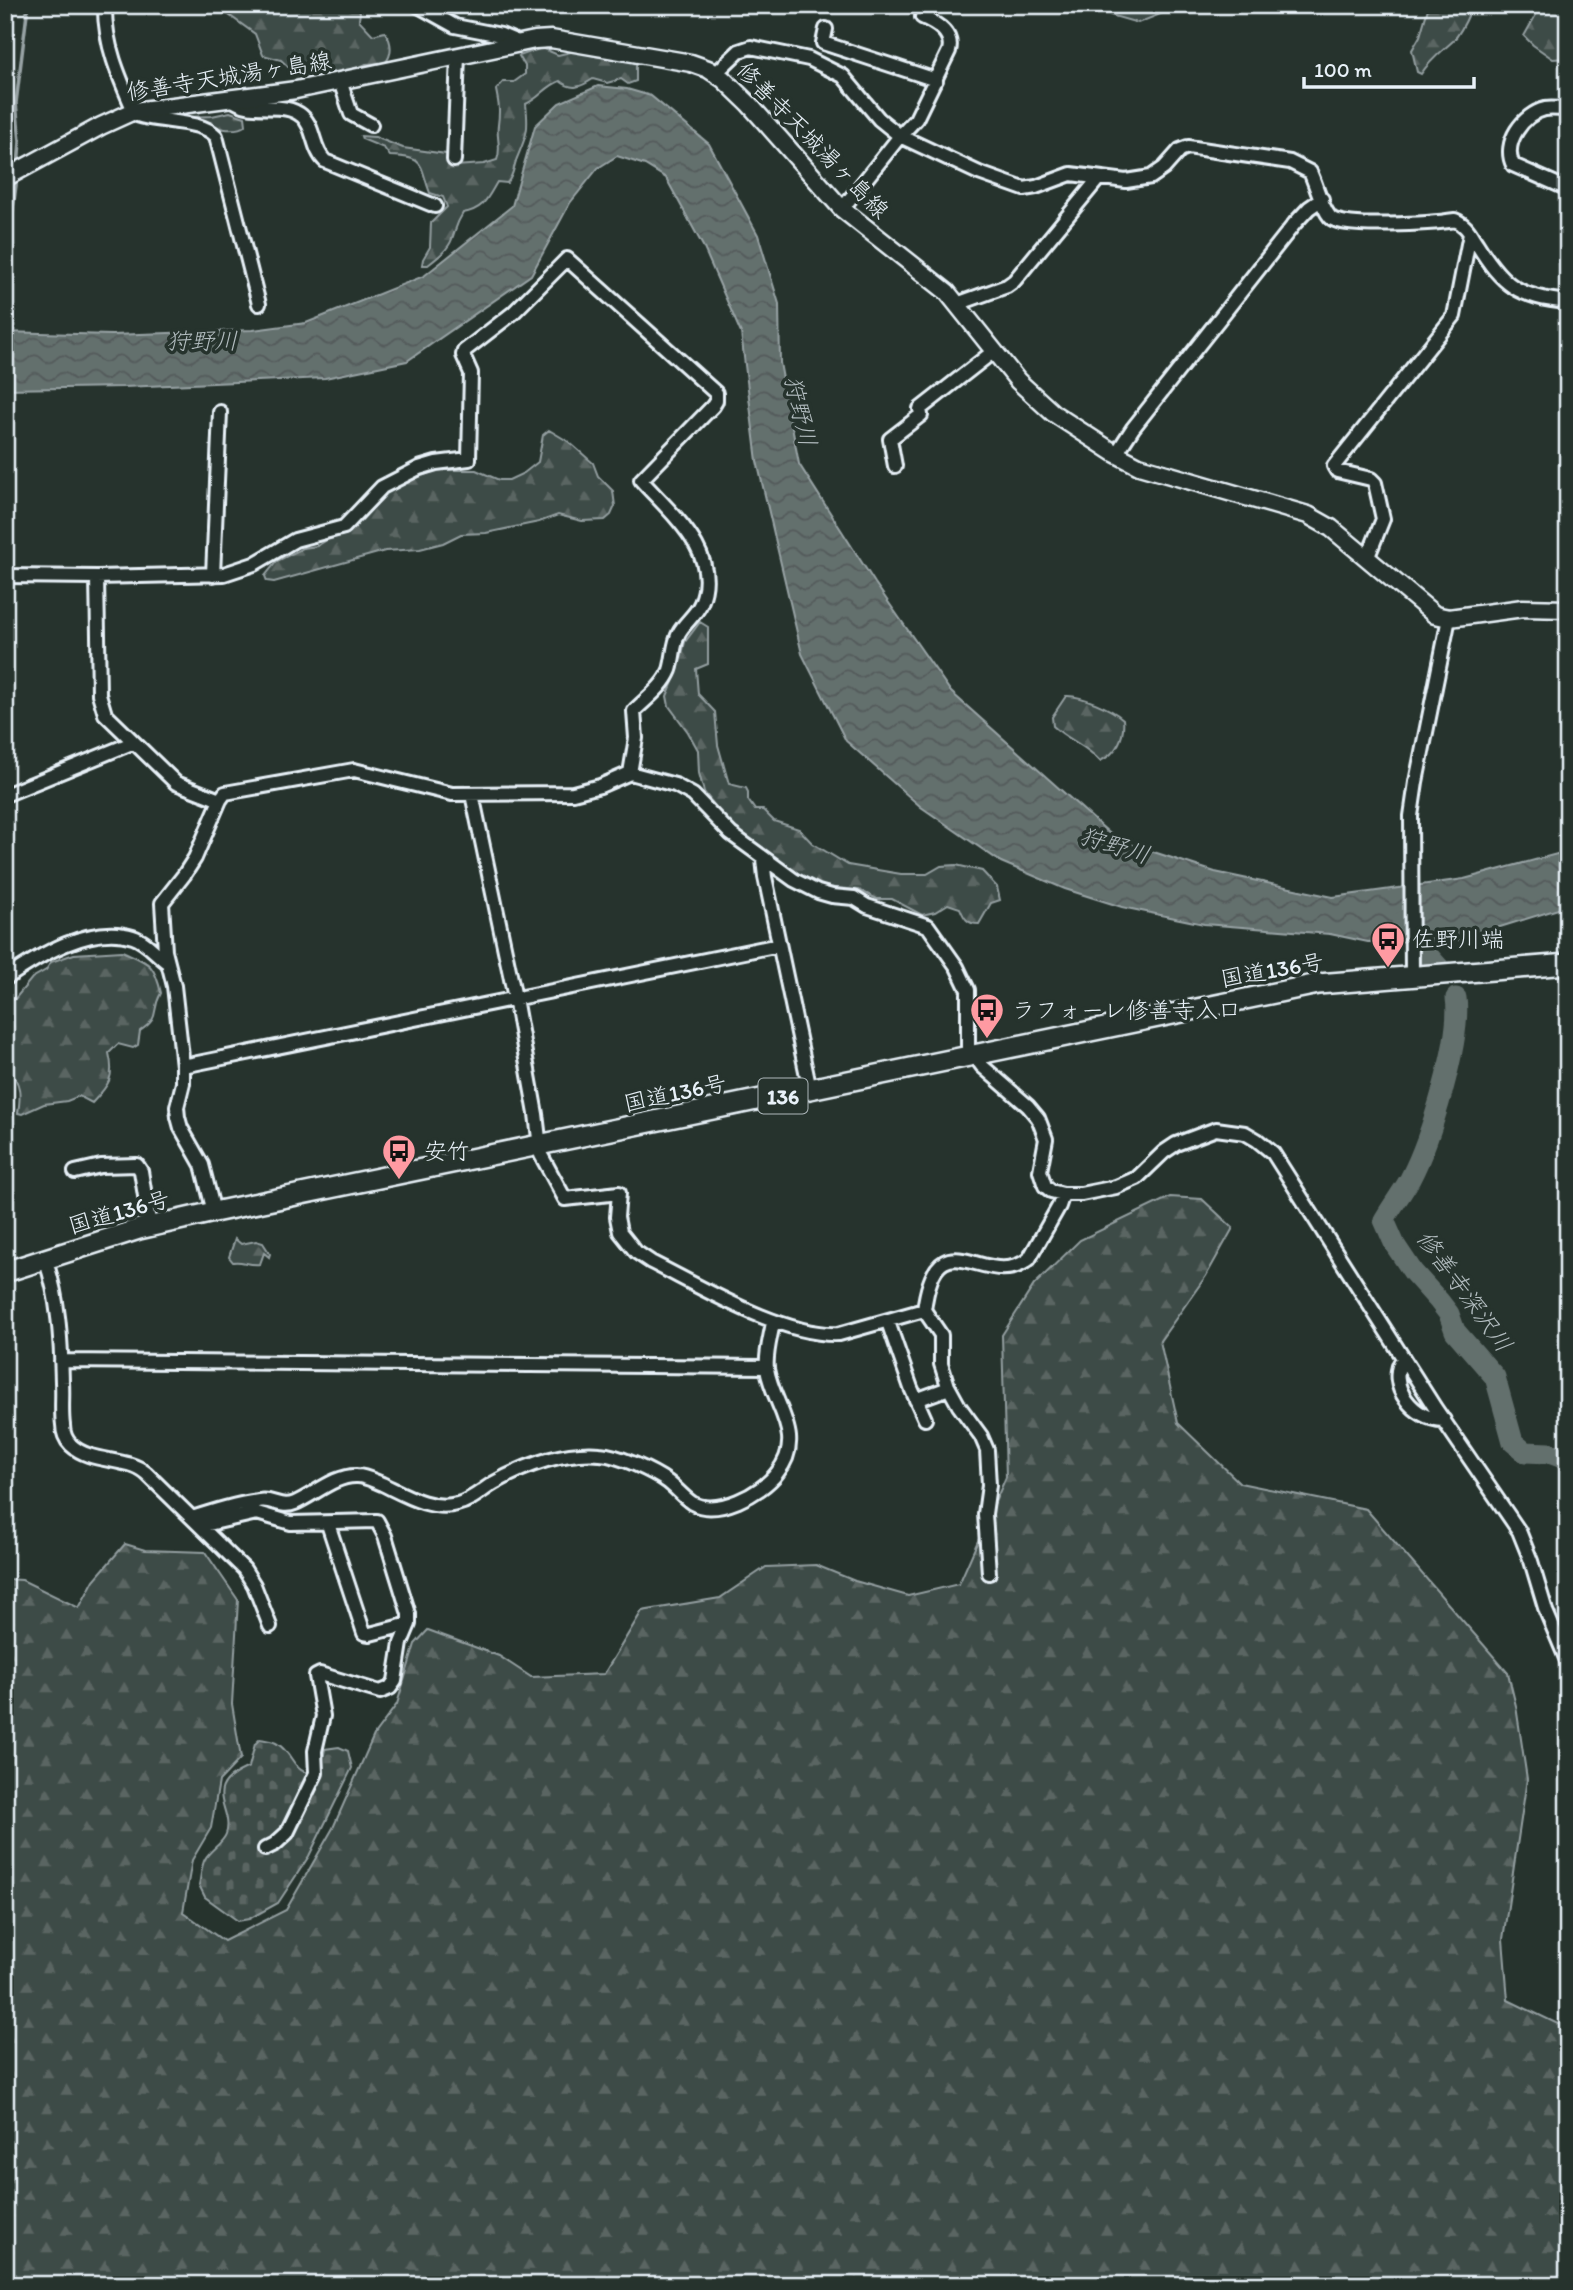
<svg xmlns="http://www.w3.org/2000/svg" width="1573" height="2290" font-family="Itim,'Klee One',sans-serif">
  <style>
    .forest { fill: url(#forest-firs); stroke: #939ea0; stroke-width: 2 }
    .cemetery { fill: url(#cemetery-stones); stroke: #939ea0; stroke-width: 2 }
    .water { fill: url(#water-waves); stroke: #98a3a5; stroke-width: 2 }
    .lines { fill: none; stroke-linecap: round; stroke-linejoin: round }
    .stream { stroke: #98a3a5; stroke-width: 3.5 }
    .river { stroke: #636f6d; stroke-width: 21 }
    .minor-casing { stroke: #e8f1f8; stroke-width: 18 }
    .major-casing { stroke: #e8f1f8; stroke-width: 21 }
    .highway-casing { stroke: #e8f1f8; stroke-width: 24 }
    .minor { stroke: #26332d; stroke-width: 12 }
    .major { stroke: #26332d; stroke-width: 16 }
    .highway { stroke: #26332d; stroke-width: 19 }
    .labels { text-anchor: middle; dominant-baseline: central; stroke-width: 7; stroke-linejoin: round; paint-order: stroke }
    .shield { fill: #26332d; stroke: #aeb8bb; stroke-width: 2 }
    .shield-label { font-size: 21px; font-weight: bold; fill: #e8f1f8 }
    .street-label { font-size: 23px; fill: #e8f1f8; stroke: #26332d }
    .poi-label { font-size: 23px; fill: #e8f1f8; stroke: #26332d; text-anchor: start }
    .water-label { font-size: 24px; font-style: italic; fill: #b3bdc0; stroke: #26332d }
  </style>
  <defs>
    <pattern id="forest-firs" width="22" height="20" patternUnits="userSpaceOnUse" patternTransform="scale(1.75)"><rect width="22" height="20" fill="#3e4b47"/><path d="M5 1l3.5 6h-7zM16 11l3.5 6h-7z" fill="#5a6562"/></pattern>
    <pattern id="cemetery-stones" width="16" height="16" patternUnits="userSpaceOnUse" patternTransform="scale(1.75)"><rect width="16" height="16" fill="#3e4b47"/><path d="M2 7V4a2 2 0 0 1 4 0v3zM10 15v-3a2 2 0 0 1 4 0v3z" fill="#5a6562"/></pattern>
    <pattern id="water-waves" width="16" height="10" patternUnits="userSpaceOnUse" patternTransform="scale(1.75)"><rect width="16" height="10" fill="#636f6d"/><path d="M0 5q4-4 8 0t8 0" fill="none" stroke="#535a5a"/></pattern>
  </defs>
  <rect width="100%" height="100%" fill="#26332d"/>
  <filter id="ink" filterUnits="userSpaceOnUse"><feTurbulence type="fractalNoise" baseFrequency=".0143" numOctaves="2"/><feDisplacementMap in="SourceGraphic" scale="14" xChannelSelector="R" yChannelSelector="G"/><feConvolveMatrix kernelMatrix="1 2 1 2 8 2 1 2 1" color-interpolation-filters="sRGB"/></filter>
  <g filter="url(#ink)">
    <path class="forest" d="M 215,5 L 357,5 L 360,12 L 359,20 L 373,35 L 385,32 C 392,42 393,54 385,63 L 366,64 L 343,75 L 303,81 L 281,60 L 263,55 L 255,34 Z
      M 1104,5 L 1167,5 L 1163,13 L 1138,23 L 1110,15 Z
      M 1429,5 L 1473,5 C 1467,18 1463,30 1453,41 C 1441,52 1430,60 1421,74 L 1417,72 L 1412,50 L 1420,36 Z
      M 1546,5 L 1568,5 L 1566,58 L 1553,59 L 1533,45 L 1524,36 L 1537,13 Z
      M 542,48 L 558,55 L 575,51 L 599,57 L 629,60 L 636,64 L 636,81 L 628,84 L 621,79 L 607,83 L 593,79 C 581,87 572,91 560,81 C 546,86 540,98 526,104 C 529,131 527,134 517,158 C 513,168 514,175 507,183 L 497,182 C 487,199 484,209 463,213 C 456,224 456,228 452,239 C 448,250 437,258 428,265 L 422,265 L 423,259 L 430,247 L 431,223 L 447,207 L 443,197 L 430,193 C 419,165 427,157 390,156 L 384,148 L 362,139 L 361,136 L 375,137 L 403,148 L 446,154 L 455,166 L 484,164 L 497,160 C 502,147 496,138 498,125 C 500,110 499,105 496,90 L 503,82 L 514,82 L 525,74 L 525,66 L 519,56 Z
      M 230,112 L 245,117 L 246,125 C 230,137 201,121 185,117 L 212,116 Z
      M 549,430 L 569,442 L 593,463 L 598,476 L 613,491 L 615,506 L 611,515 L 605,520 L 582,521 L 558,515 L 539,522 L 486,533 L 461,534 L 443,543 L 420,549 L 385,551 L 274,582 L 267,581 L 265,576 L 277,561 L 303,548 L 317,546 L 330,538 L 347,534 L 390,490 L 406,482 L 437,470 L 476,470 L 499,480 L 509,480 L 524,473 L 538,462 L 543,435 Z
      M 700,622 L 708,627 L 708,664 L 696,669 L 698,694 L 715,712 L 718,745 L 729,784 L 746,788 L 748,792 L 748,800 L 755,810 L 763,810 L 774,821 L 799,829 L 812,843 L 848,865 L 901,874 L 927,874 L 941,866 L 956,865 L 982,871 L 997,887 L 1000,900 L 991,903 L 979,924 C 967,924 964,918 960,908 L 948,904 L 935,912 L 922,915 L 892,899 L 877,899 L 859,890 L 823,887 L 798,876 L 736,832 L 704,792 L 699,773 L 698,750 L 688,732 L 669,706 L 667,696 L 678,670 L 685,642 Z
      M 1066,696 C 1081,695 1112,709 1123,719 C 1125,736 1117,754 1100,761 C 1087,746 1068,740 1053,726 L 1052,717 Z
      M 122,951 C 148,963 154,962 161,993 C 150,1013 162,1016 140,1031 L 138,1045 L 133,1048 L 118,1044 L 109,1053 C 115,1078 109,1085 92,1103 L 79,1096 L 67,1101 L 44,1104 L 22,1114 L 18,1113 C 21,1094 21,1084 9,1069 L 5,1070 L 5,1003 L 15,999 L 32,978 L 46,970 L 51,962 L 74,954 Z
      M 1170,1197 L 1202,1199 L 1233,1228 L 1206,1276 L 1160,1341 L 1178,1423 L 1240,1483 L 1366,1509 L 1508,1673 L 1516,1706 L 1527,1779 L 1503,1939 L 1508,2000 L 1564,2027 L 1568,2027 L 1568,2285 L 5,2285 L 5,1579 L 22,1580 L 79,1608 L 94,1580 L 125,1544 L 145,1550 L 205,1552 L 238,1600 L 232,1704 L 241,1758 L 219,1781 L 211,1828 L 192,1860 L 183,1912 L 224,1941 L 286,1910 L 333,1828 L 374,1735 L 397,1704 L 415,1644 L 428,1630 L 499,1656 L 531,1677 L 604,1674 L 642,1611 L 720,1598 L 766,1567 L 816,1565 L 855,1581 L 908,1596 L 959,1584 L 1006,1477 L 1002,1335 L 1034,1285 L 1080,1240 Z
      M 235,1239 L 241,1244 L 256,1241 L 263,1243 L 270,1254 L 269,1257 L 264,1253 L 260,1264 C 250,1266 242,1260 233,1262 L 229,1257 Z"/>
    <path class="cemetery" d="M 260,1739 C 265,1740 272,1741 276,1743 C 296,1754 291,1776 320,1774 L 325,1749 L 339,1747 L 348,1751 L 352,1768 L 309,1856 L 278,1903 L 249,1919 L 238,1921 L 205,1897 L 199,1885 C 201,1877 201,1866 205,1859 C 210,1850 223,1843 226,1834 C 235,1809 198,1788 249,1767 L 255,1744 Z"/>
    <path class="water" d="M 598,86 L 627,89 L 651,96 L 709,144 L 758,235 L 779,304 L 780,363 L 799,464 L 875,583 L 951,692 L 1117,840 L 1215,872 L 1333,897 L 1464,879 L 1568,851 L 1568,906 L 1458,940 L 1368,942 L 1330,934 L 1204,924 L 1122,907 L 1065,889 L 1001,862 L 921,807 L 846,741 L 802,654 L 757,461 L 741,333 L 703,246 L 666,178 L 645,165 L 617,156 L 598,168 L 570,203 L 531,275 L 407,361 L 325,378 L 124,387 L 5,389 L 5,332 L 112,335 L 253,330 L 306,323 L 424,276 L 512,206 L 535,126 L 559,103 Z"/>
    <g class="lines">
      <path class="stream" d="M 18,167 L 20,141 L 16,103 L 28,5
        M 5,269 L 17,178"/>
      <path class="river" d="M 1402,922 L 1417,943 L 1443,972
        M 1456,998 C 1462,1039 1430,1141 1410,1179 C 1402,1193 1392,1206 1384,1220 L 1395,1245 L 1413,1272 L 1439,1301 L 1449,1314 L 1455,1331 L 1495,1377 L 1513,1442 L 1525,1452 L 1549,1453 L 1568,1460"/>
      <g class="minor-casing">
        <path id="minor" d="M 105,5 C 104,43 119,77 134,111
          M 417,5 L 455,26 L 501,35 L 520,43
          M 826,29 L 823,43 L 936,80
          M 716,73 L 739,51 L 751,47 L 809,59 L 843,76 L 879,119 L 900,136 L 979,173 L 1024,189 L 1036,187 L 1071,174 L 1126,181 L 1151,177 L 1164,168 L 1180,150 L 1188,147 L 1290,162 L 1310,172 C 1317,186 1320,205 1330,217 C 1340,230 1436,223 1455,220 C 1467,225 1470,234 1477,244 C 1503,286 1518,297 1568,302
          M 340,81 L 351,114 L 371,125
          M 232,99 C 252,116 283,99 302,116 C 315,127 312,149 325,161 L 435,206
          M 1568,110 C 1561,109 1552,108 1545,109 C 1523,114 1502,143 1513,165 L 1568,189
          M 130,112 C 153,124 200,118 216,136 L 259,304
          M 454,160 L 458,55
          M 842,209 L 900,136 L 916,119 L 949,51 C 954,33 936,23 922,17
          M 957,304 L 1007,286 L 1014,281 L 1099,178
          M 1116,454 L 1133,428 L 1295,223 L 1309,208 L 1322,199
          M 895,466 L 890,439 L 921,415 L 920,409 L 994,351
          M 1367,559 L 1383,519 L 1375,483 L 1371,479 L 1337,471 L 1334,466 L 1454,316 L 1470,234
          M 213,575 L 220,412
          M 5,576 L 97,577 L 224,574 L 254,564 L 295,540 L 344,527 L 382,487 L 419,468 L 436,463 L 469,459 L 471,373 L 463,355 L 464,351 L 513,313 L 567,259 L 716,393 L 716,401 L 713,406 L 641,480 C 670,513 722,553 701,603 C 696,615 685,622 679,633 C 673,644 674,658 670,670 C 663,687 647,698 634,711 L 636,738 L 630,773
          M 97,577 L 99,694 L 105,714 L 176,783 L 220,800
          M 472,794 L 515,998 L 536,1114 L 541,1155 L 565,1199 L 619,1193 L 617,1217 L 620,1232 L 636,1252 L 651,1262 C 701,1287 784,1337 839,1334 L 924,1310
          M 5,795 L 132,743
          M 763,859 L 765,877 L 810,1090
          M 1412,977 L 1411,816 L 1416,782 L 1449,618
          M 5,979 C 38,956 91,923 133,937 C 146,941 157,955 168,963
          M 183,1066 L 779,945
          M 75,1172 L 101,1166 L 137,1165 L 141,1171 L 150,1227
          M 214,1212 L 202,1165 L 181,1128 L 178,1117 L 177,1107 L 183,1083 L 183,1066 L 174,986 L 165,951 L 162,903 L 184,875 L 195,858 L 220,800 L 225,793 L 354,770 L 452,794 L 573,793 L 600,786 L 630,773 L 675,785 L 693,795 L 731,834 L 794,880 L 818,892 L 832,896 L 854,898 L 867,906 L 928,926 L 957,967 L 968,990 L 968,1047 L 982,1066 L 1028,1106 L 1038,1118 L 1046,1139 L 1040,1171 L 1045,1186 L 1051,1191 L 1063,1194 L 1081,1194 L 1116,1187 L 1137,1178 L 1164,1152 L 1176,1144 L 1216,1129 L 1245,1133 L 1257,1140 L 1273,1153 L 1435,1408 L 1519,1531 L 1531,1561 L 1546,1611 L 1568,1663
          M 45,1259 C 59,1297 61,1342 62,1382 C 63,1396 61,1411 63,1425 C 63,1433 66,1440 71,1445 C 91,1464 125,1456 146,1473 L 244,1569 L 254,1585 L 270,1626
          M 888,1322 L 911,1388 L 925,1419
          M 1403,1358 C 1385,1385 1415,1421 1444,1420
          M 61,1361 L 767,1367
          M 916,1400 L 949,1388
          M 192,1518 C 214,1511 236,1504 259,1501 C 272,1498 281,1509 295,1503 C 314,1495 335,1475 357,1476 C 366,1476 374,1481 382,1484 C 405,1495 431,1511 457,1504 C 471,1501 482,1490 494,1483 C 526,1465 562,1451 600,1454 C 618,1455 653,1471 668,1482 C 676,1488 683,1497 692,1503 C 717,1517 761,1494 777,1473 C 807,1436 773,1406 767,1369 C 765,1354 771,1336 773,1322
          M 328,1524 L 364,1633 L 370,1634 L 409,1624
          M 200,1526 L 257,1513 L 291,1523 L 377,1521 L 385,1536 L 409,1614 L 409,1624 L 401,1643 L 395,1681 L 390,1688 L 380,1692 L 320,1674 L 316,1676 L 323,1716 L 315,1751 L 316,1773 L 287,1833 L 275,1844 L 265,1849
          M 989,1573 L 985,1514 L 989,1485 L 987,1450 L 981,1436 L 959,1406 L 948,1386 L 941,1364 L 941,1335 L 924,1310 C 937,1211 986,1294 1029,1259 L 1059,1206 L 1063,1194"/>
      </g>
      <g class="major-casing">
        <path id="major" d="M 5,178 L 101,126 L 134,111 L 296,90 L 535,40 L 551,39 L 691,63 L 708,69 L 723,79 L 749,104 L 842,209 L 947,292 L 1018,381 L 1053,413 L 1116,454 L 1139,466 L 1308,515 L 1331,528 L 1435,615 L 1449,618 L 1523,608 L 1568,609"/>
      </g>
      <g class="highway-casing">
        <path id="highway" d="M 5,1272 L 139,1229 L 214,1212 L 1318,984 L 1568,964"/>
      </g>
      <use href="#minor" class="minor"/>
      <use href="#major" class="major"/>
      <use href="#highway" class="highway"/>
    </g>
  </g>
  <defs>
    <g id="bus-pin" transform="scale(1.75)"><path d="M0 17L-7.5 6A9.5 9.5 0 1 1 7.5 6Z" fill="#ff9aa2" stroke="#26332d"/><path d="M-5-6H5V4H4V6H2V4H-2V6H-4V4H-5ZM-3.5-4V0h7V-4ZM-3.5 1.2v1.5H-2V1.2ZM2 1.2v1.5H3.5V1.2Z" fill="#111"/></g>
  </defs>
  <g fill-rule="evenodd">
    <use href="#bus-pin" x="1388" y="939"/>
    <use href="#bus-pin" x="987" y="1010"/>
    <use href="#bus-pin" x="399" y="1151"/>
  </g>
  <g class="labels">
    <rect class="shield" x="758.5" y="1078.5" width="49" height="35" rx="5"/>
    <g class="shield-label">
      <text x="783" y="1096">136</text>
    </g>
    <g class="street-label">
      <text transform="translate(229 76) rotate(-9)">修善寺天城湯ヶ島線</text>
      <text transform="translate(813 140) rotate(46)">修善寺天城湯ヶ島線</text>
      <text transform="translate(1272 970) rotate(-10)">国道136号</text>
      <text transform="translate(675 1093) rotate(-12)">国道136号</text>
      <text transform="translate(119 1212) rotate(-16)">国道136号</text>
    </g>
    <g class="poi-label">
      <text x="1412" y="939">佐野川端</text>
      <text x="1012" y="1010">ラフォーレ修善寺入口</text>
      <text x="424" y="1151">安竹</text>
    </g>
    <g class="water-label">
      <text x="202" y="340">狩野川</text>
      <text transform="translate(801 411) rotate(77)">狩野川</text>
      <text transform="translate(1115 845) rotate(17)">狩野川</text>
      <text transform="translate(1465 1291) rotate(54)">修善寺深沢川</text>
    </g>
  </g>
  <rect width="1573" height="2290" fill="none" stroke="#26332d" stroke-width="28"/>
  <rect x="14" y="14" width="1545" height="2262" fill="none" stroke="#e8f1f8" stroke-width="2.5" filter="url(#ink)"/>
  <path d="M1304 77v10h170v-10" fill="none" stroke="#e8f1f8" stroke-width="3.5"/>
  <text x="1314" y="77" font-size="21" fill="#e8f1f8" stroke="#26332d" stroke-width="5" paint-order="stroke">100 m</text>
</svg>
